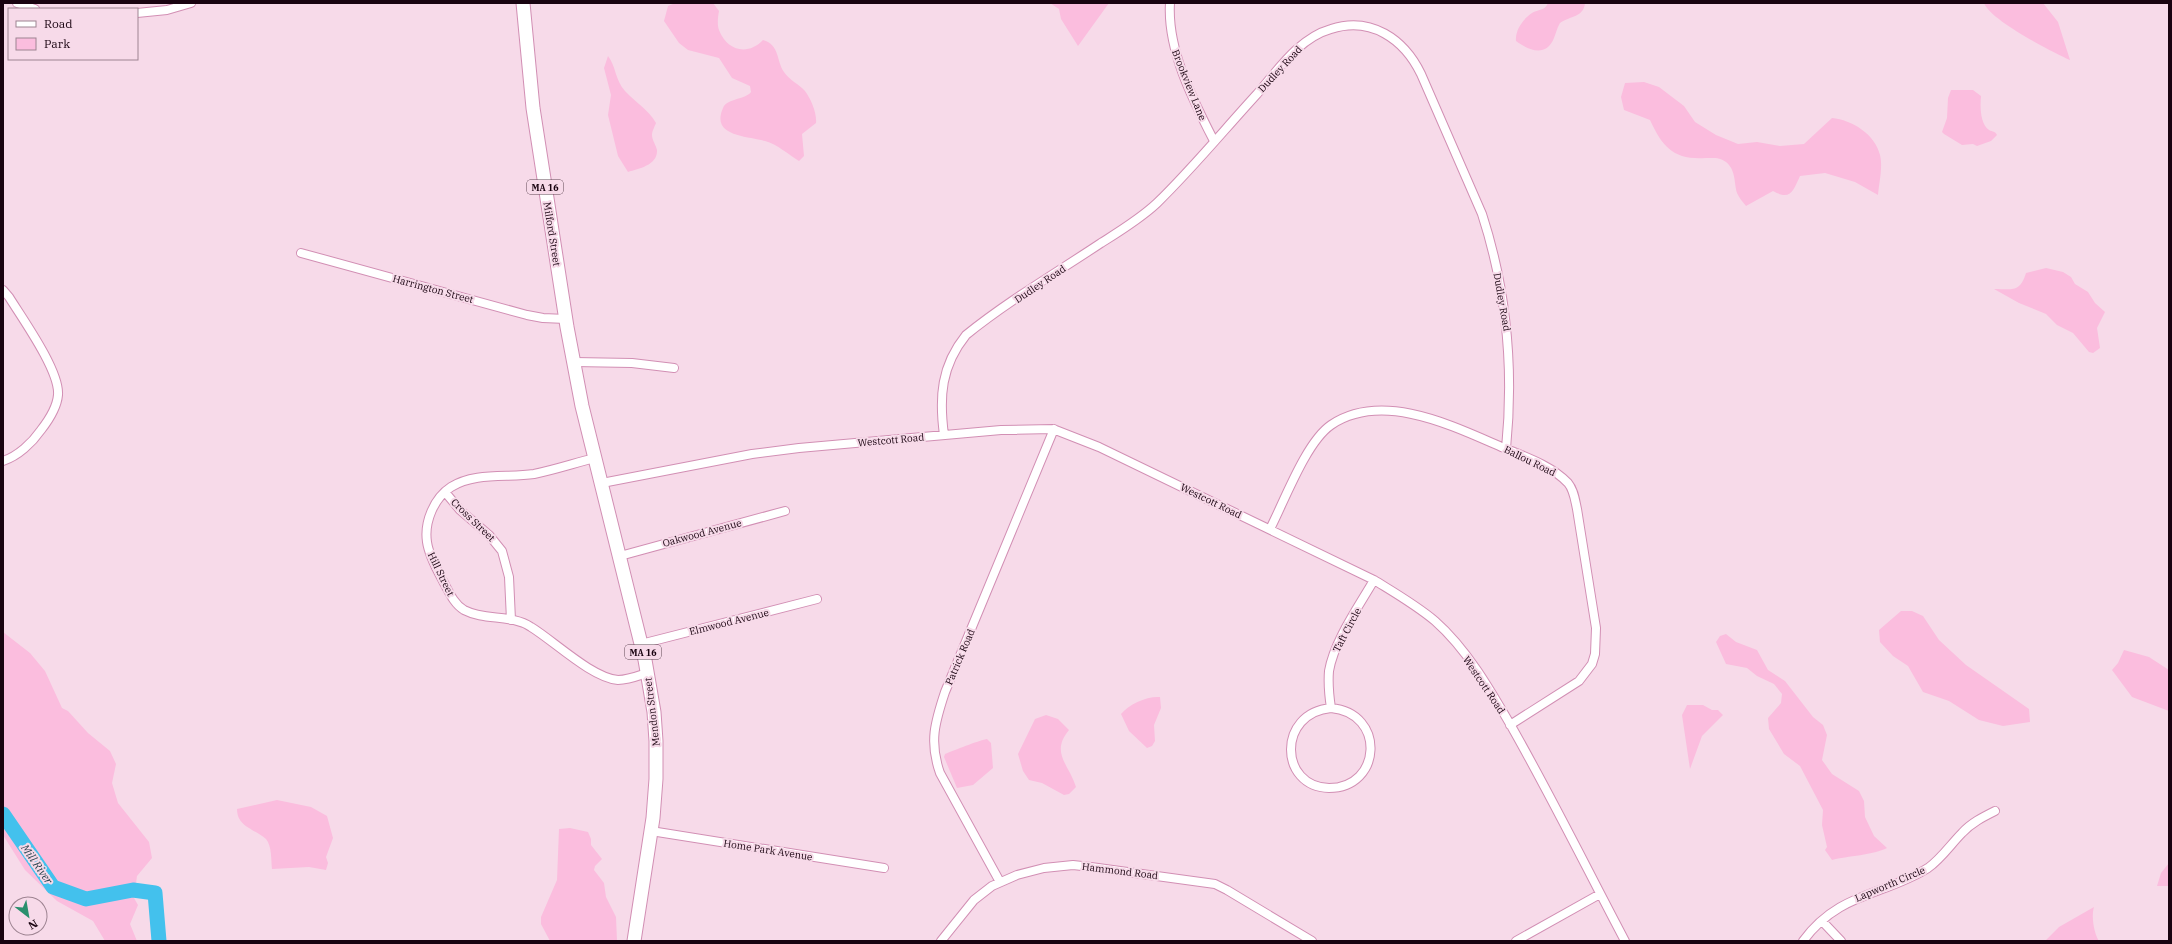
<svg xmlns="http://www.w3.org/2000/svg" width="2172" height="944" font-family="'IBM Plex Serif',serif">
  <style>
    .green { fill: #fbbdde }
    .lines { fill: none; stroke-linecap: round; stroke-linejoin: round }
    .river { stroke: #43c1ed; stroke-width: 15 }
    .minor-casing { stroke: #d28fb4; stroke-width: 10 }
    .primary-casing { stroke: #d28fb4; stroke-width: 15 }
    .minor { stroke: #fff; stroke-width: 8 }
    .primary { stroke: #fff; stroke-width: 13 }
    .labels { text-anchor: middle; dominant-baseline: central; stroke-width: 4; stroke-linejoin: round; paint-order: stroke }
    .shield { fill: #f7dae9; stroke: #5c4451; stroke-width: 1 }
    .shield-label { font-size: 9px; font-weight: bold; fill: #190310 }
    .street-label { font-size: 10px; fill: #190310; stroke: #f7dae9 }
    .water-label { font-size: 11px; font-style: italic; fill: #29434e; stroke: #f7dae9 }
  </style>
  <rect width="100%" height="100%" fill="#f7dae9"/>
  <path class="green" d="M 675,3 L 713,3 L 719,11 C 718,16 717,25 719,30 C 727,51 748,56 763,40 C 780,45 776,60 784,72 C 789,80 799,84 805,91 C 811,99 817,113 816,123 L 802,134 L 804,156 L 799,161 C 789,155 777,144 765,141 C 749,136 710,137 723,108 C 727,98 745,100 751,92 L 750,86 L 732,78 L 719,58 L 688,50 L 679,43 L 664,21 L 668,6 Z
    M 1050,3 L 1109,3 L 1078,46 L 1061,19 L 1059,9 Z
    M 1548,3 L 1585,3 C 1584,17 1570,16 1560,23 C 1557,28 1556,33 1554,38 C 1546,58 1528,50 1516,41 C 1515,30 1523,19 1532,13 C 1538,9 1545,11 1548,3 Z
    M 1984,3 L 2043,3 L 2058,22 L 2070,60 C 2052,52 1990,20 1984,3 Z
    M 608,56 C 616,66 615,80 625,91 C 636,103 648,109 656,123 C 655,126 652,131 652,135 C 652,140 656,145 657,150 C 658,165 639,169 628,172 L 618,156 L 608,115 L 611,95 L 604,68 Z
    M 1644,82 L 1659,87 L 1684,106 L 1695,122 L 1716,135 L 1738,144 L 1757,142 L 1780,146 L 1804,144 L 1832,118 C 1852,120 1875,134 1880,155 C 1883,167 1879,183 1878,195 L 1855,182 L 1825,173 L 1800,176 C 1793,191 1791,201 1773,191 L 1746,206 C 1743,202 1739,198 1737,193 C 1734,183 1736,170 1726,162 C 1720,157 1713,158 1706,158 C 1674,160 1663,148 1650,120 L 1624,110 L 1621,97 L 1625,83 Z
    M 1951,90 L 1973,90 L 1981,96 C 1980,106 1980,124 1989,130 C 1993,132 1995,131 1997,135 L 1991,141 L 1977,146 L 1973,144 L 1962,145 L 1944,134 L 1942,132 L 1947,118 L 1948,98 Z
    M 2046,268 L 2063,272 L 2071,277 L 2075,284 L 2088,292 L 2095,303 L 2105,312 L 2097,328 L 2100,348 L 2093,353 L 2089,352 L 2073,333 L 2057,325 L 2046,314 L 2019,303 L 1994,289 C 2012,289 2020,293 2026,273 Z
    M 1901,611 L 1912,611 L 1923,616 L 1939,640 L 1966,665 L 2029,709 L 2030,722 L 2003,726 L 1979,720 L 1949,701 L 1923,692 L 1908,666 L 1893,656 L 1880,642 L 1879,630 Z
    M 3,632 L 30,653 L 45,671 L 62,708 L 68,711 L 88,733 L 110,751 L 116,764 L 112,783 L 118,803 L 149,842 L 152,858 L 137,876 L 134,898 L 138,905 L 130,924 L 137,941 L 105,941 L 93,921 L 57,901 L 25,870 L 3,835 Z
    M 1726,634 L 1736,642 L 1757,650 L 1768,670 L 1785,681 L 1813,717 L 1823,725 L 1827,735 L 1822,760 L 1832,774 L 1859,791 L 1864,801 L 1865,817 L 1874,836 L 1887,848 C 1874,855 1847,856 1832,860 L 1825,850 L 1827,847 L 1822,825 L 1823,810 L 1800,766 L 1784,754 L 1769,729 L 1768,718 L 1781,703 L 1782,694 L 1774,684 L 1757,676 L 1747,668 L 1726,664 L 1716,642 L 1720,636 Z
    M 2124,650 L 2149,657 L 2169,670 L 2169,711 L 2132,697 L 2112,670 L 2118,663 Z
    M 1160,697 L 1161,708 L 1154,725 L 1155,741 L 1152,746 L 1147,748 L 1129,731 L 1121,714 C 1129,704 1147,696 1160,697 Z
    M 1687,705 L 1703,705 L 1712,710 L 1718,710 L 1723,715 L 1702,736 L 1690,769 L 1682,715 Z
    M 1046,715 L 1058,719 L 1069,730 C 1050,753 1069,764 1076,787 L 1069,794 L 1064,795 L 1042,783 L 1029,780 L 1023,771 L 1018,754 L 1035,719 Z
    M 987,739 L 991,743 L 993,768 L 973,785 L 957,788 L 944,757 L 945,754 C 955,750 977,741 987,739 Z
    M 277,800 L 311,807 L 327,816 L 333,838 L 326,857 L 328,863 L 326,870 L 309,867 L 272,869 C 271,860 272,846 266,839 C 255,829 237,827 237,809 Z
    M 570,828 L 588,832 L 591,839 L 591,845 L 602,859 L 595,866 L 594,870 L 604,883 L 606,897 L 616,917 L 617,941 L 550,941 L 541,924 L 541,917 L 557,880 L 559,829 Z
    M 2169,863 L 2169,886 L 2157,886 L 2161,873 Z
    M 2094,907 C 2091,916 2094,933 2099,941 L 2045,941 L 2059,927 Z"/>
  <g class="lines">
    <path class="river" d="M 3,814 L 53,887 L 86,899 L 133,890 L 155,893 L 159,941"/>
    <g class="minor-casing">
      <path id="minor" d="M 17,3 L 35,9
        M 1170,3 C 1167,50 1193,100 1214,141
        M 137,13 L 167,10 L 191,3
        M 301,253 L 527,315 L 543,318 L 566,319
        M 3,290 L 9,297 C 22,318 60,371 58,395 C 57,407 48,421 41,430 C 32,443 18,456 3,461
        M 574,362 L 632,363 L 674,368
        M 944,435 C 939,397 941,366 966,335 C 1008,301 1056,273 1101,243 C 1120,231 1140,219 1157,203 C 1192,169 1224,130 1257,94 C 1278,70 1299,38 1331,29 C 1371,16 1404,39 1421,74 L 1482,214 C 1507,291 1514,369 1506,449
        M 595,458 C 575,463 554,470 534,474 C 507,478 475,472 451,487 C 434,498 424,522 427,542 C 429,556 437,570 443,581 C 449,592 454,604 464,610 C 485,621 511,614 531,627 C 554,641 592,678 618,680 C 628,680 638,676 647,673
        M 602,483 L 752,454 L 799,448 L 1001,430 L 1053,429 L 1099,447 L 1374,580 C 1395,593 1416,605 1435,621 C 1468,650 1492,693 1514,731 C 1553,800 1588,871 1625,941
        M 445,492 L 460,510 L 489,535 L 502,551 L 509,577 L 511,620
        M 1270,529 C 1284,502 1306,442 1331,425 C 1383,390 1455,427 1504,448 C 1526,457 1552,466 1568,483 C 1574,490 1575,500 1577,509 L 1596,628 L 1595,654 L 1592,664 L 1579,681 L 1510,725
        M 620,556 L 785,511
        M 641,644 L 817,599
        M 1331,708 C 1277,713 1279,787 1329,788 C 1382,788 1386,713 1331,708 C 1329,695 1328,683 1329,671 C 1334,641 1359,606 1374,580
        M 651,831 L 884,868
        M 1000,882 L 940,773 C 929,742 935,722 945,692 L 1054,429
        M 1822,921 L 1841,941
        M 941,941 L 974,900 L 992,886 L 1017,875 L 1044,868 L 1073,865 L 1091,867 L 1215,884 L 1227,890 L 1312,941
        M 1516,941 L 1600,894
        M 1803,941 C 1839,892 1883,896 1928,868 C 1941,859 1951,844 1962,833 C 1971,823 1983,817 1995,811"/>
    </g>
    <g class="primary-casing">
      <path id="primary" d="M 523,3 L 533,108 L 567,327 L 582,406 L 645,660 L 654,712 L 656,741 L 656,779 L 653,818 L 634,941"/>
    </g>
    <use href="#minor" class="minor"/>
    <use href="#primary" class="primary"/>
  </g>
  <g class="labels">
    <g class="shield">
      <rect x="527" y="180" width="36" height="14" rx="3"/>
      <rect x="625" y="645" width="36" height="14" rx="3"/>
    </g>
    <g class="shield-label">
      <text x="545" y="187">MA 16</text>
      <text x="643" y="652">MA 16</text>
    </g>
    <g class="street-label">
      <text transform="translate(1280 69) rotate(-47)">Dudley Road</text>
      <text transform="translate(1189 85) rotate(68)">Brookview Lane</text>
      <text transform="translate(552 234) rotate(81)">Milford Street</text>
      <text transform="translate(1040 284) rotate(-34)">Dudley Road</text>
      <text transform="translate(433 289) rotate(15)">Harrington Street</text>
      <text transform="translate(1502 302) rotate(80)">Dudley Road</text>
      <text transform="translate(891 440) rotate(-5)">Westcott Road</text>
      <text transform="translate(1530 461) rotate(26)">Ballou Road</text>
      <text transform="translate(1211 501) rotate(26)">Westcott Road</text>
      <text transform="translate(473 520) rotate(44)">Cross Street</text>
      <text transform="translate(702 533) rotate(-15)">Oakwood Avenue</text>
      <text transform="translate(441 574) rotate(64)">Hill Street</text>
      <text transform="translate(729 622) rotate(-14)">Elmwood Avenue</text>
      <text transform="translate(1347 630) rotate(-62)">Taft Circle</text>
      <text transform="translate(960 657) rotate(-67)">Patrick Road</text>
      <text transform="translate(1484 685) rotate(56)">Westcott Road</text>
      <text transform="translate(652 712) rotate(-97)">Mendon Street</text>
      <text transform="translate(768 850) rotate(9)">Home Park Avenue</text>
      <text transform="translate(1120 871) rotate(7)">Hammond Road</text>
      <text transform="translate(1890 884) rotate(-23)">Lapworth Circle</text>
    </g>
    <g class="water-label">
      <text transform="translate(37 864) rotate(55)">Mill River</text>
    </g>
  </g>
  <rect width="2172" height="944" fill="none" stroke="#190310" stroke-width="8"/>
  <rect x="8" y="8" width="130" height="52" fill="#f7dae9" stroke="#9e8492"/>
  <rect x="16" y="21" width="20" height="6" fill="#ffffff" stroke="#9e8492"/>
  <text x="44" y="28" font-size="12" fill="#190310">Road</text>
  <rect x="16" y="38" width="20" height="12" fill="#fbbdde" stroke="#9e8492"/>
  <text x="44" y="48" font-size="12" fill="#190310">Park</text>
  <g transform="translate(28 916) rotate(149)"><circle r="19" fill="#f7dae9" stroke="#9e8492"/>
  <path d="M0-3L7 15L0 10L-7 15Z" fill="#2a906d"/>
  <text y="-6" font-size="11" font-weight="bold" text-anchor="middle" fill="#190310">N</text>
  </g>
</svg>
